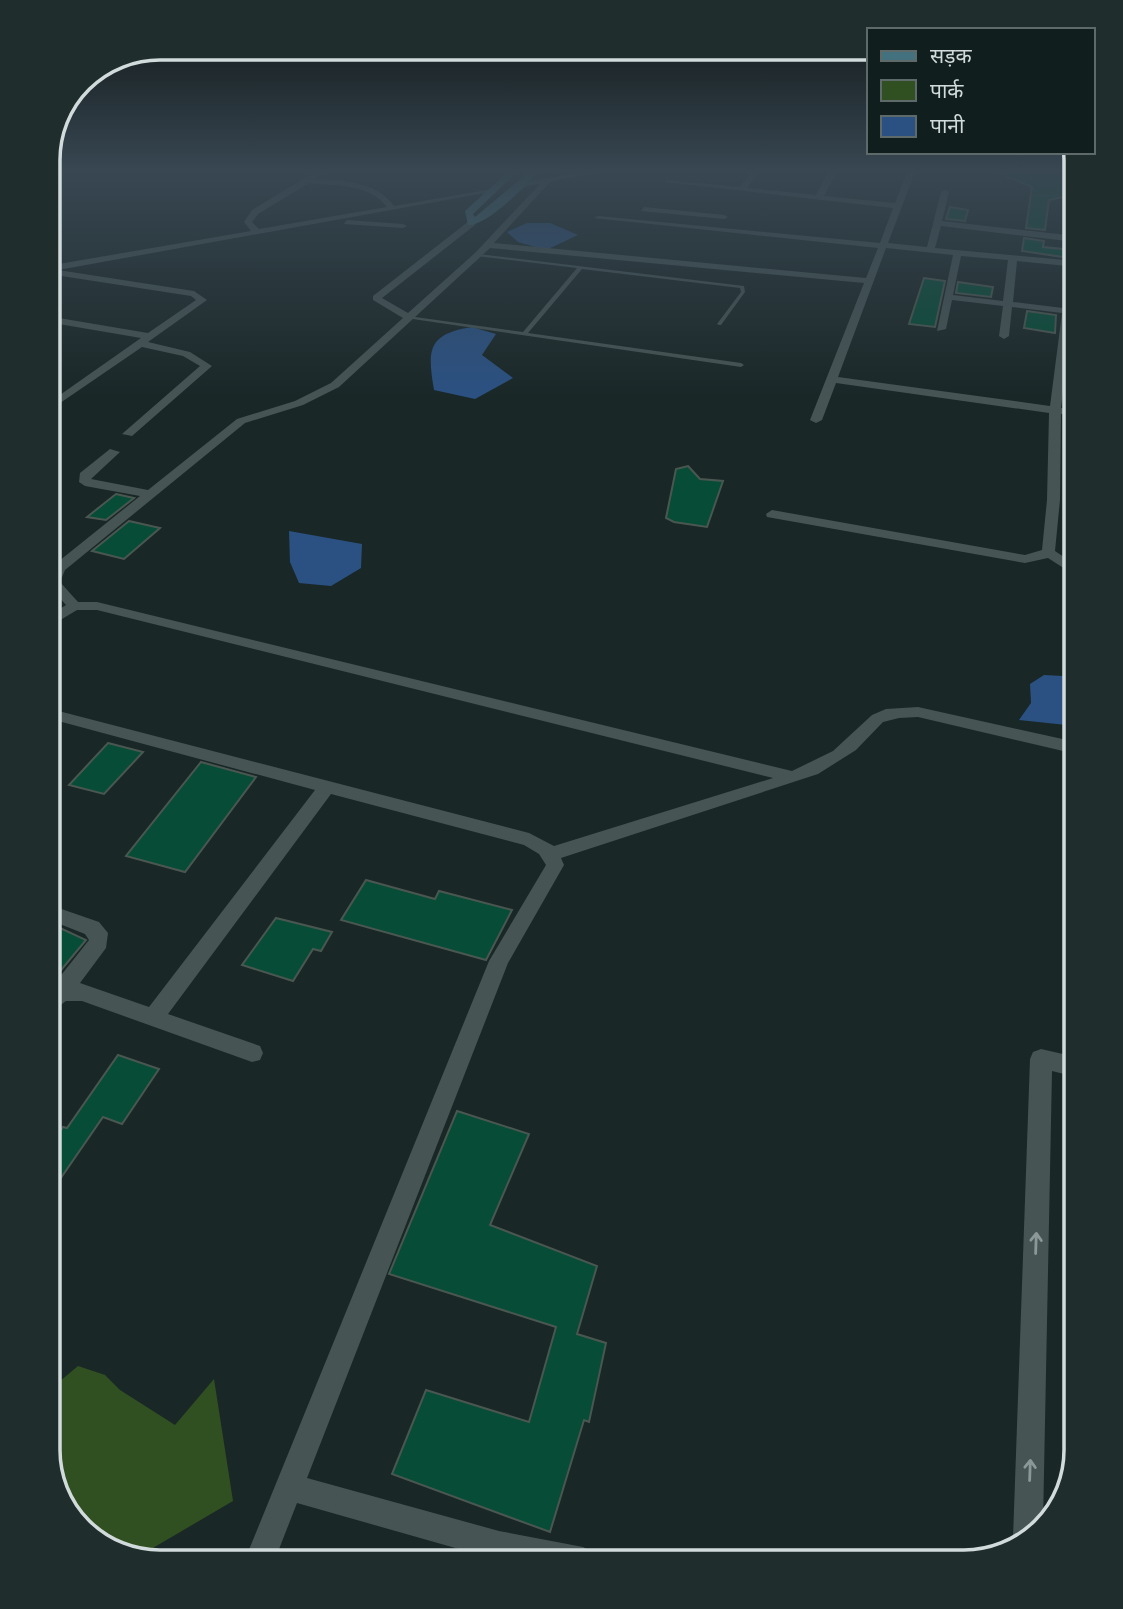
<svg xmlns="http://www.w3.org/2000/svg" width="1123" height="1609" font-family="'Source Sans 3','Noto Sans Devanagari',sans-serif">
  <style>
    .green { fill: #315021 }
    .water { fill: #2b5182 }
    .building { fill: #064c37; stroke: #4a5751; stroke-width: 2 }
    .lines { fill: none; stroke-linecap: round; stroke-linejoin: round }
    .lane { fill: #465454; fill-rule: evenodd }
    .street { fill: #465454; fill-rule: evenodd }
    .secondary { fill: #43717e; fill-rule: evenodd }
    .oneway { stroke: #8c9898 }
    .rim { fill: none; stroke: #d2dbdb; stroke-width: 3.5 }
  </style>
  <rect width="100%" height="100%" fill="#1a2727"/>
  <path class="green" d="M 78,1366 L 105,1375 L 120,1390 L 175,1425 L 214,1379 L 233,1501 L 146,1552 L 128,1553 L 98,1543 L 62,1505 L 47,1449 L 47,1392 Z"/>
  <path class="water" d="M 527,223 L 550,223 L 578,235 L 546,250 L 518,242 L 507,232 Z
    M 472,327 L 496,334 L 482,355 L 513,378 L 475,399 L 434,390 C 427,349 428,334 472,327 Z
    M 289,531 L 362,544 L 361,568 L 331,586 L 299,583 L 290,562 Z
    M 1044,675 L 1063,676 L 1076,683 L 1076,726 L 1019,720 L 1031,703 L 1030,684 Z"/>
  <path class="building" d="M 997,172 L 1076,172 L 1076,194 L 1049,200 L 1045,230 L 1026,228 L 1032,187 Z
    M 950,207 L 968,210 L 965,221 L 946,219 Z
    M 1024,238 L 1044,241 L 1043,247 L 1063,249 L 1063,257 L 1022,251 Z
    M 924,278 L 945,281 L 935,327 L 909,324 Z
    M 958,282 L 993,287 L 991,297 L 956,293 Z
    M 1027,311 L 1056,315 L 1055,333 L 1024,328 Z
    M 688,466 L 700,479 L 723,481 L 707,527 L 674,522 L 666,518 L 676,469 Z
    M 116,494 L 134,498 L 106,520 L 87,517 Z
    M 129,521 L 160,528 L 124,559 L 92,551 Z
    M 108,743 L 143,752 L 104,794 L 69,785 Z
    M 201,762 L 256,777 L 185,872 L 126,856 Z
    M 366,880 L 435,899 L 439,891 L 512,910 L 486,960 L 341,920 Z
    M 276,918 L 332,932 L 321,951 L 313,949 L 293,981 L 242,965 Z
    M 47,922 L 86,940 L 47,987 Z
    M 118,1055 L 159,1069 L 122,1124 L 103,1117 L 47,1198 L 47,1150 L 63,1127 L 67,1128 Z
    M 457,1111 L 529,1134 L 490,1225 L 597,1266 L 577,1334 L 606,1343 L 589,1422 L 584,1420 L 550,1532 L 392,1474 L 426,1390 L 529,1422 L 556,1327 L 389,1274 Z"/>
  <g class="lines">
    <path class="lane" d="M 478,254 L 744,286 L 745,292 L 721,325 L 719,325 L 717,324 L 741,292 L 740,288 L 582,269 L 528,333 L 741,363 L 744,365 L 741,367 L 406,318 L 406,316 L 408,316 L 523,332 L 577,268 L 476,256 Z"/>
    <path class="street" d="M 315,172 L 325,172 L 315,179 C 344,181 376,181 394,206 L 492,189 L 496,191 L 47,272 L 47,266 L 251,231 L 244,222 L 252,210 ZM 309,183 C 336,186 369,183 387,207 L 259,229 L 252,222 L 258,214 Z
      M 580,172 L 598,172 L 550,182 L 494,243 L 866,278 L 878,248 L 594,218 L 598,216 L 880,243 L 893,208 L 664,182 L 668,180 L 740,187 L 751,172 L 759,172 L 747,188 L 816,195 L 828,172 L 836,172 L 824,196 L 895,203 L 907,172 L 915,172 L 888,243 L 927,247 L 941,192 L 945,190 L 949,192 L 942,221 L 1076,236 L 1076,242 L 941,226 L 935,248 L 1076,261 L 1073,309 L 1076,309 L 1076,315 L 1072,314 L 1061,408 L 1076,410 L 1076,416 L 1061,414 L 1060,500 L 1055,551 L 1076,565 L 1076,576 L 1048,558 L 1025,563 L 767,517 L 766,514 L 772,510 L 1025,555 L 1042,550 L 1047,500 L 1049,413 L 836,383 L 822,420 L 816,423 L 810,420 L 864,283 L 490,248 L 339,387 L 303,405 L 245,423 L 65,570 L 60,582 L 78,602 L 97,602 L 792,771 L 833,751 L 872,715 L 886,709 L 918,707 L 1076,742 L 1076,754 L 918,717 L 899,718 L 883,722 L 856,750 L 818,774 L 561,858 L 564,865 L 508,963 L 307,1478 L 499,1531 L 583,1547 L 593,1552 L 598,1562 L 488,1562 L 487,1557 L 297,1503 L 274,1562 L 244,1562 L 489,961 L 546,865 L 539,854 L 524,845 L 331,794 L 168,1014 L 260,1046 L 263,1053 L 260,1060 L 252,1062 L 82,1001 L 66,1001 L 47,1015 L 47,993 L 89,940 L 85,934 L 47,919 L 47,904 L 99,922 L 108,933 L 106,948 L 80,983 L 149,1007 L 315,790 L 47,718 L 47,708 L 529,833 L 554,846 L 773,778 L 97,610 L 77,610 L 47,628 L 47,617 L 66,605 L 47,584 L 54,565 L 140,496 L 85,486 L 79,482 L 80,473 L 110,449 L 120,452 L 91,479 L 148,490 L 237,419 L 295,401 L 331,383 L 403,318 L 373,300 L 373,296 L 469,221 L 475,221 L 475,225 L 382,298 L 408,313 L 475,253 L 540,184 L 521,187 L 518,183 ZM 886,248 L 953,255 L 937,331 L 946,329 L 952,300 L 1003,306 L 999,336 L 1004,339 L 1009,336 L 1012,307 L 1062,313 L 1050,406 L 838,377 ZM 961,256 L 1008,260 L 1003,301 L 953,295 ZM 1017,261 L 1067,266 L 1063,308 L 1013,302 Z
      M 644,207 L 724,215 L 728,217 L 724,219 L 641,211 Z
      M 347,220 L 403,224 L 407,226 L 403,228 L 344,224 Z
      M 58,270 L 194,291 L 207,300 L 148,342 L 190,352 L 212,366 L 132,436 L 122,434 L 200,366 L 183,356 L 142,347 L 47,412 L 47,404 L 141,338 L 47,322 L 47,316 L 148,333 L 196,300 L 191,296 L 55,275 Z
      M 1041,1049 L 1076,1057 L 1076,1077 L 1052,1071 L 1043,1523 L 1017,1547 L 1013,1538 L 1030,1059 L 1033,1052 Z"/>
    <path class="secondary" d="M 508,172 L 517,172 L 473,214 L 475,217 L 529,172 L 538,172 C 526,186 487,226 468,225 L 465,211 Z"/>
  </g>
  <defs><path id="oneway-shaft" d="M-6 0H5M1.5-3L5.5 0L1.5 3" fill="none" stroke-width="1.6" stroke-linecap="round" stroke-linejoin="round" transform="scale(1.75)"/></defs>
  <g class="oneway">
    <use href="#oneway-shaft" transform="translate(1036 1243) rotate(-88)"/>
    <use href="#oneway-shaft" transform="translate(1030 1470) rotate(-88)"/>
  </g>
  <linearGradient id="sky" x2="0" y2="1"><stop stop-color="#0e1515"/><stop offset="0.43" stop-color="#384752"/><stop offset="1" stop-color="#384752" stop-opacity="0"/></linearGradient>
  <rect width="1123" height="397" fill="url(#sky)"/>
  <path d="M0 0H1123V1609H0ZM160 60H964A100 100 0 0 1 1064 160V1450A100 100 0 0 1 964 1550H160A100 100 0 0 1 60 1450V160A100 100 0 0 1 160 60Z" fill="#202d2d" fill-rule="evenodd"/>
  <path class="rim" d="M160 60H964A100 100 0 0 1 1064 160V1450A100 100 0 0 1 964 1550H160A100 100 0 0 1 60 1450V160A100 100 0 0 1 160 60Z"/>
  <rect x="867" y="28" width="228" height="126" fill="#111e1e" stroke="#5e6a6a" stroke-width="2"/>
  <rect x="881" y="51" width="35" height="10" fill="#43717e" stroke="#5e6a6a" stroke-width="2"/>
  <text x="930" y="63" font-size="21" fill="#d2dbdb">सड़क</text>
  <rect x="881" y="80" width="35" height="21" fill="#315021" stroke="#5e6a6a" stroke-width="2"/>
  <text x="930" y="98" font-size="21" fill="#d2dbdb">पार्क</text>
  <rect x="881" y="116" width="35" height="21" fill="#2b5182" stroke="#5e6a6a" stroke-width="2"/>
  <text x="930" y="133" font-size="21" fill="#d2dbdb">पानी</text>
</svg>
